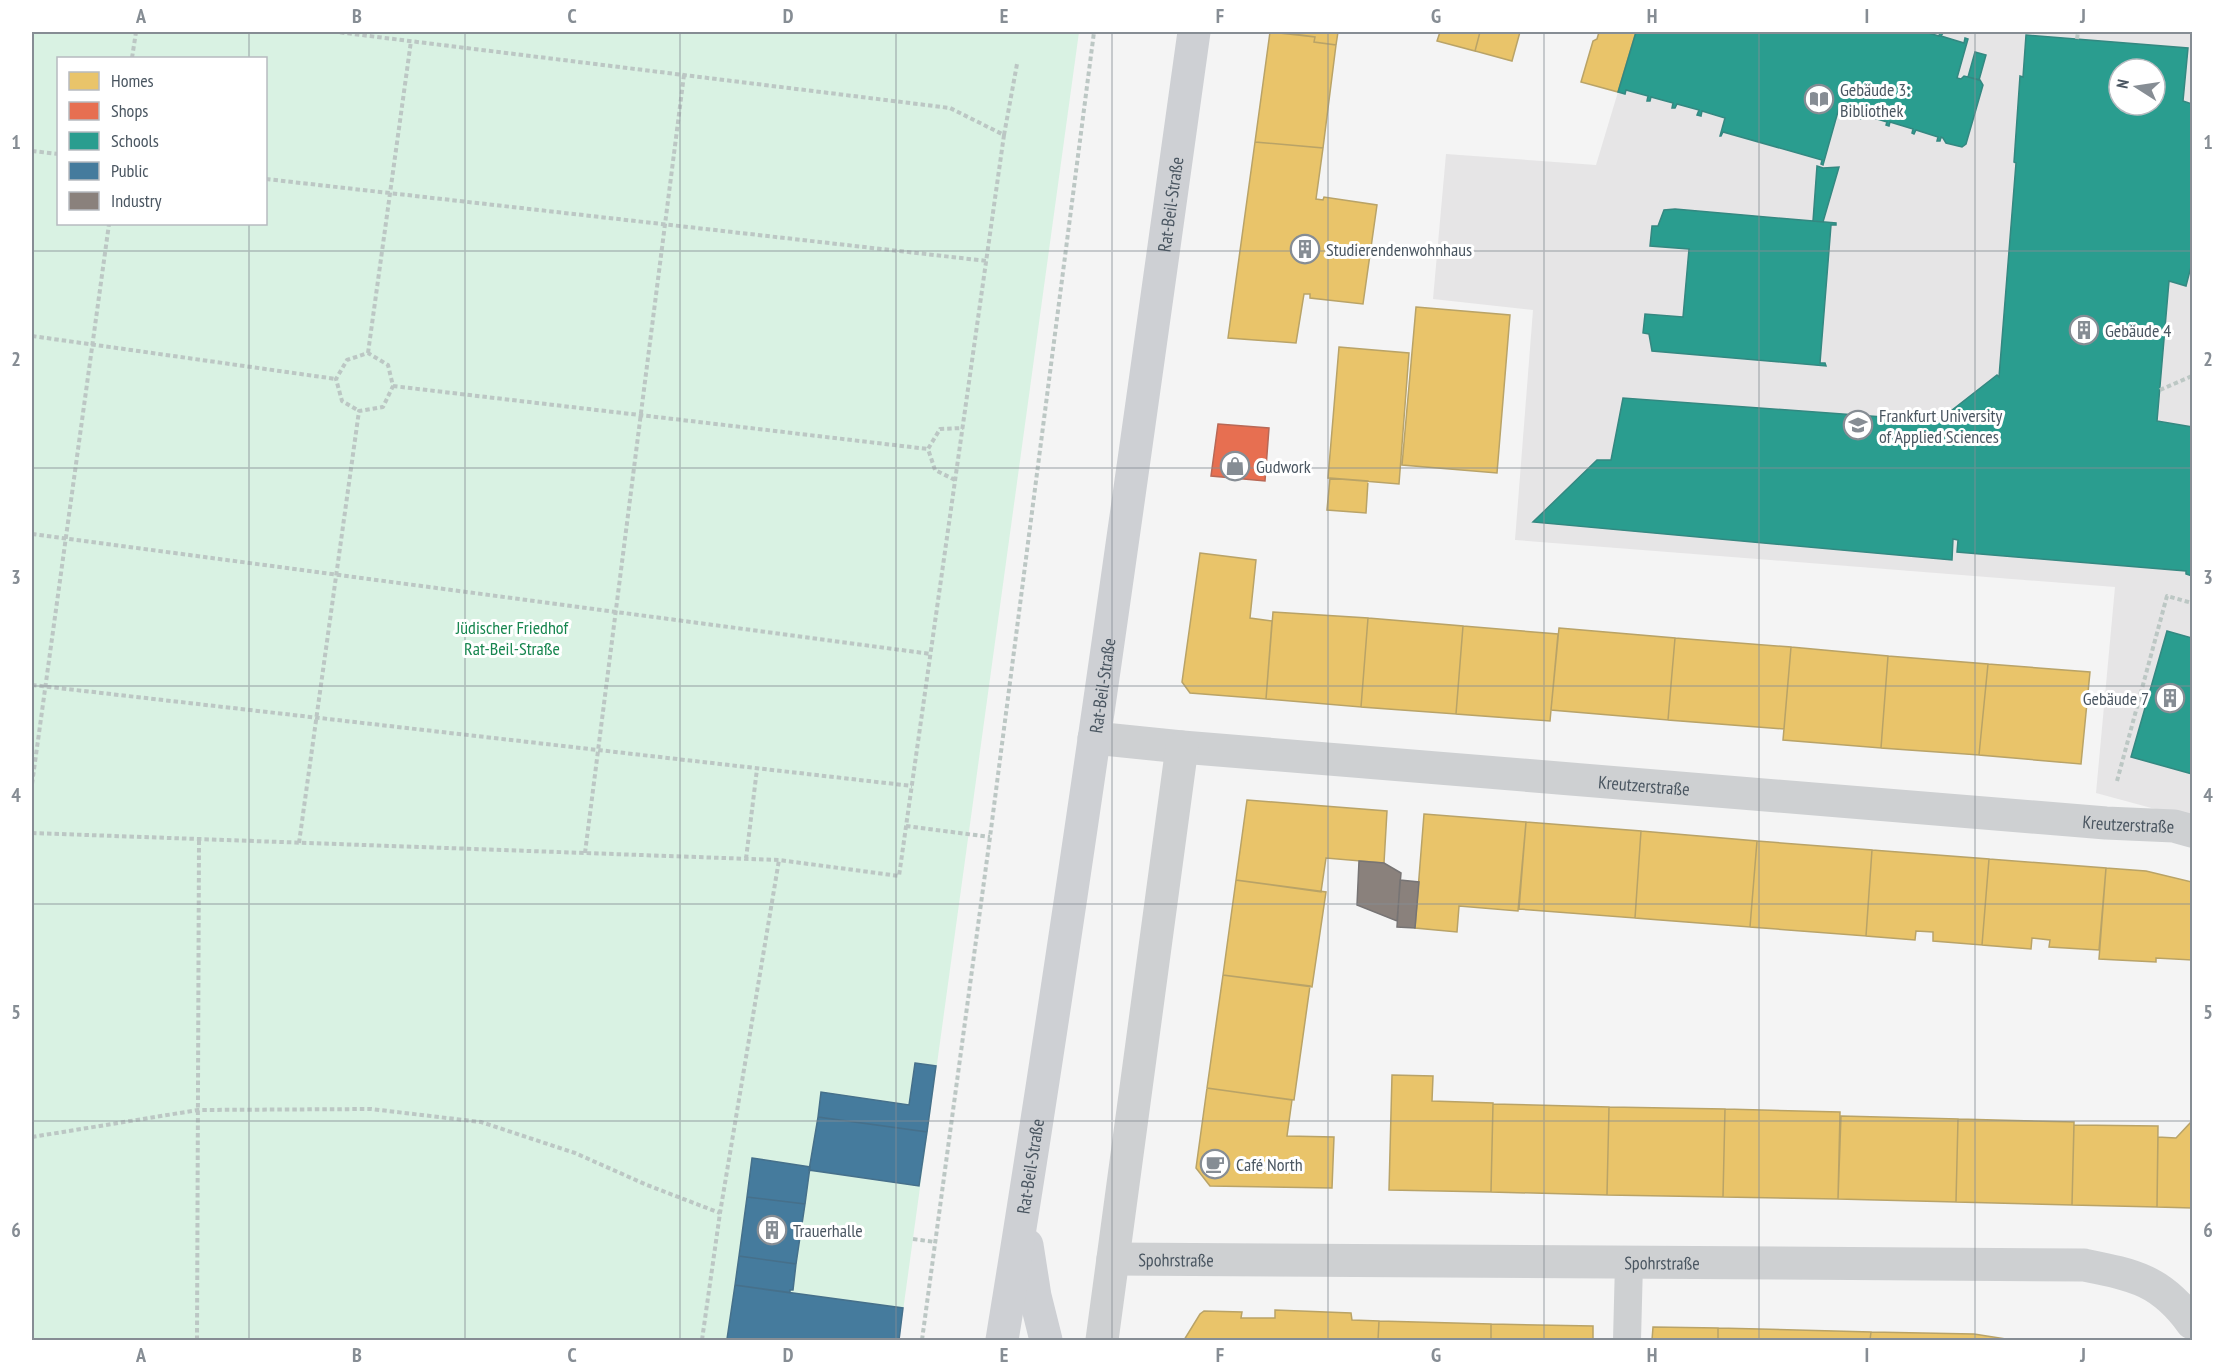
<svg xmlns="http://www.w3.org/2000/svg" width="2224" height="1372" font-family="'PT Sans Narrow',sans-serif">
  <style>
    .education { fill: #e6e5e6; fill-rule: evenodd }
    .green { fill: #d9f2e3; fill-rule: evenodd }
    .homes { fill: #e9c46a; stroke: #b9a367; stroke-width: 1.5 }
    .shops { fill: #e76f51; stroke: #b86856; stroke-width: 1.5 }
    .schools { fill: #2a9d8f; stroke: #348881; stroke-width: 1.5; fill-rule: evenodd }
    .public { fill: #457b9d; stroke: #46708b; stroke-width: 1.5 }
    .industry { fill: #8a817c; stroke: #777474; stroke-width: 1.5 }
    .lines { fill: none; stroke-linecap: round; stroke-linejoin: round }
    .path { stroke: #bcc7c4; stroke-width: 4; stroke-dasharray: 4.5 3; stroke-linecap: butt }
    .lane { stroke: #ced0d2; stroke-width: 28 }
    .street { stroke: #ced0d2; stroke-width: 33 }
    .secondary { stroke: #ced0d4; stroke-width: 33 }
    .grid { fill: none; stroke: #868d94; stroke-width: 1.5; stroke-opacity: 0.55 }
    .labels { text-anchor: middle; dominant-baseline: central; stroke-width: 6; stroke-linejoin: round; paint-order: stroke }
    .poi-label { font-size: 18px; fill: #4a5661; stroke: #fff; text-anchor: start }
    .street-label { font-size: 18px; fill: #4a5661; stroke: #fff }
    .park-label { font-size: 18px; fill: #17864f; stroke: #fff }
    .neatline { fill: none; stroke: #868d94; stroke-width: 2 }
    .grid-label { font-size: 20px; text-anchor: middle; font-weight: bold; fill: #868d94 }
  </style>
  <rect width="100%" height="100%" fill="#f4f4f4"/>
  <path class="education" d="M 1636,32 L 2192,32 L 2192,819 L 2096,793 L 2115,587 L 1515,540 L 1533,310 L 1433,299 L 1446,154 L 1596,165 ZM 2119,69 L 2155,69 L 2155,105 L 2119,105 Z"/>
  <path class="green" d="M 32,32 L 1079,32 L 899,1340 L 32,1340 ZM 58,58 L 266,58 L 266,224 L 58,224 Z"/>
  <path class="homes" d="M 1270,32 L 1315,37 L 1314,42 L 1336,45 L 1323,148 L 1255,142 Z
    M 1278,32 L 1338,32 L 1336,45 L 1314,42 L 1315,37 Z
    M 1440,32 L 1480,32 L 1475,51 L 1437,41 Z
    M 1480,32 L 1520,32 L 1512,61 L 1475,51 Z
    M 1599,32 L 1636,32 L 1618,92 L 1581,82 L 1593,41 L 1597,39 Z
    M 1255,142 L 1323,148 L 1316,199 L 1323,200 L 1324,197 L 1377,205 L 1363,304 L 1310,298 L 1310,294 L 1304,294 L 1296,343 L 1228,338 Z
    M 1416,307 L 1510,315 L 1497,473 L 1402,465 Z
    M 1339,347 L 1409,353 L 1399,484 L 1328,478 Z
    M 1330,478 L 1368,481 L 1366,513 L 1327,510 Z
    M 1200,553 L 1256,560 L 1250,618 L 1272,621 L 1266,699 L 1190,693 L 1182,682 Z
    M 1273,612 L 1368,618 L 1361,707 L 1266,699 Z
    M 1368,618 L 1463,626 L 1456,714 L 1361,707 Z
    M 1463,626 L 1558,634 L 1550,721 L 1456,714 Z
    M 1559,628 L 1675,638 L 1668,720 L 1551,710 Z
    M 1675,638 L 1791,647 L 1784,729 L 1668,720 Z
    M 1791,647 L 1888,656 L 1881,748 L 1783,740 Z
    M 1888,656 L 1988,664 L 1979,755 L 1881,748 Z
    M 1988,664 L 2090,672 L 2081,764 L 1979,755 Z
    M 1247,800 L 1387,811 L 1384,863 L 1326,858 L 1321,892 L 1236,880 Z
    M 1424,814 L 1526,822 L 1518,911 L 1459,906 L 1457,932 L 1415,928 Z
    M 1526,822 L 1641,831 L 1635,918 L 1519,909 Z
    M 1641,831 L 1757,841 L 1750,927 L 1635,918 Z
    M 1757,841 L 1872,850 L 1866,936 L 1750,927 Z
    M 1872,850 L 1989,859 L 1982,945 L 1933,941 L 1933,932 L 1916,931 L 1915,940 L 1866,936 Z
    M 1989,859 L 2106,868 L 2099,950 L 2049,947 L 2050,940 L 2032,938 L 2031,949 L 1982,945 Z
    M 2106,868 L 2146,871 L 2192,882 L 2192,960 L 2156,958 L 2156,962 L 2099,959 Z
    M 1236,880 L 1326,892 L 1312,987 L 1223,975 Z
    M 1223,975 L 1310,986 L 1294,1100 L 1207,1088 Z
    M 1392,1075 L 1433,1076 L 1432,1101 L 1493,1103 L 1491,1192 L 1389,1190 Z
    M 1207,1088 L 1292,1100 L 1287,1136 L 1334,1137 L 1332,1188 L 1210,1186 L 1196,1168 Z
    M 1493,1104 L 1609,1107 L 1607,1195 L 1491,1192 Z
    M 1609,1107 L 1725,1109 L 1723,1197 L 1607,1195 Z
    M 1725,1109 L 1840,1112 L 1838,1199 L 1723,1197 Z
    M 1841,1116 L 1958,1119 L 1956,1202 L 1838,1199 Z
    M 1958,1119 L 2074,1122 L 2072,1205 L 1956,1202 Z
    M 2192,1121 L 2192,1208 L 2157,1207 L 2158,1137 L 2176,1138 Z
    M 2074,1125 L 2158,1126 L 2157,1207 L 2072,1205 Z
    M 1275,1310 L 1351,1313 L 1352,1320 L 1379,1321 L 1378,1340 L 1184,1340 L 1200,1314 L 1204,1311 L 1242,1312 L 1241,1318 L 1275,1318 Z
    M 1379,1321 L 1491,1324 L 1491,1340 L 1378,1340 Z
    M 1491,1324 L 1593,1326 L 1593,1340 L 1491,1340 Z
    M 1653,1327 L 1718,1328 L 1718,1340 L 1652,1340 Z
    M 1718,1328 L 1871,1332 L 1870,1340 L 1718,1340 Z
    M 1871,1332 L 1974,1334 L 2006,1339 L 2005,1340 L 1870,1340 Z"/>
  <path class="shops" d="M 1218,424 L 1269,428 L 1265,481 L 1211,476 Z"/>
  <path class="schools" d="M 1636,32 L 1925,32 L 1939,36 L 1940,32 L 1943,33 L 1941,36 L 1964,43 L 1965,38 L 1968,39 L 1957,78 L 1961,79 L 1964,76 L 1980,80 L 1983,85 L 1966,144 L 1962,147 L 1946,143 L 1943,138 L 1941,137 L 1940,141 L 1937,141 L 1938,137 L 1916,130 L 1914,134 L 1912,133 L 1913,129 L 1890,122 L 1889,126 L 1886,125 L 1887,122 L 1864,115 L 1863,119 L 1861,119 L 1862,114 L 1839,108 L 1823,165 L 1821,164 L 1822,160 L 1723,132 L 1721,136 L 1720,136 L 1725,118 L 1702,111 L 1701,116 L 1697,115 L 1699,110 L 1677,104 L 1675,108 L 1672,108 L 1673,103 L 1651,97 L 1650,101 L 1647,101 L 1648,96 L 1626,90 L 1625,94 L 1618,92 Z
    M 2026,35 L 2188,48 L 2183,101 L 2192,104 L 2192,263 L 2186,286 L 2169,281 L 2157,421 L 2192,427 L 2192,576 L 2186,574 L 2186,571 L 1957,552 L 1958,540 L 1953,539 L 1952,560 L 1533,522 L 1597,460 L 1611,460 L 1623,398 L 1938,421 L 1997,375 L 1999,377 L 2016,163 L 2014,162 L 2020,76 L 2023,77 ZM 2119,69 L 2155,69 L 2155,105 L 2119,105 Z
    M 1975,52 L 1986,55 L 1979,80 L 1968,77 Z
    M 1817,166 L 1823,168 L 1839,167 L 1823,222 L 1813,221 Z
    M 1675,209 L 1836,223 L 1836,225 L 1831,225 L 1820,363 L 1825,363 L 1826,366 L 1652,351 L 1649,334 L 1643,333 L 1645,314 L 1683,317 L 1689,249 L 1650,246 L 1652,226 L 1658,226 L 1664,210 Z
    M 2167,631 L 2192,638 L 2192,774 L 2131,757 Z"/>
  <path class="public" d="M 915,1063 L 936,1066 L 927,1132 L 818,1117 L 821,1092 L 909,1105 Z
    M 818,1117 L 927,1132 L 919,1186 L 809,1170 Z
    M 752,1158 L 810,1167 L 805,1204 L 747,1197 Z
    M 747,1197 L 805,1204 L 796,1264 L 739,1256 Z
    M 739,1256 L 796,1264 L 793,1290 L 790,1290 L 790,1293 L 735,1285 Z
    M 735,1285 L 903,1308 L 899,1340 L 740,1340 L 727,1339 Z"/>
  <path class="industry" d="M 1359,861 L 1384,863 L 1401,873 L 1397,921 L 1357,905 Z
    M 1400,880 L 1419,882 L 1415,928 L 1397,927 Z"/>
  <g class="lines">
    <path class="path" d="M 2077,39 L 2078,32
      M 132,58 L 136,32
      M 1004,135 L 1017,64
      M 32,151 L 58,154
      M 266,179 L 987,261
      M 32,336 L 336,379
      M 368,353 L 411,41
      M 393,386 L 928,449
      M 2160,390 L 2192,376
      M 955,480 L 935,470 L 928,449 L 940,429 L 963,428
      M 32,534 L 931,654
      M 32,685 L 912,786
      M 2117,781 L 2167,596 L 2192,603
      M 32,784 L 109,224
      M 906,826 L 990,837
      M 32,833 L 779,860 L 899,876 L 1004,135 L 950,108 L 337,32
      M 299,843 L 359,411 L 383,407 L 393,386 L 388,365 L 368,353 L 347,360 L 336,379 L 342,401 L 359,411
      M 585,853 L 684,75
      M 746,859 L 757,769
      M 32,1137 L 198,1110 L 371,1109 L 481,1122 L 575,1153 L 647,1185 L 720,1213
      M 913,1239 L 935,1242
      M 197,1340 L 199,839
      M 702,1340 L 720,1213 L 779,860
      M 922,1340 L 990,837 L 1094,32"/>
    <path class="lane" d="M 1627,1340 L 1629,1263"/>
    <g class="street">
      <path id="s1" d="M 1094,738 L 1182,747 L 2106,823 L 2174,826 L 2192,831"/>
      <path id="s2" d="M 1113,1259 L 2084,1265 C 2134,1275 2161,1280 2192,1323"/>
      <path d="M 1102,1340 L 1182,747"/>
    </g>
    <g class="secondary">
      <path d="M 1027,1245 L 1035,1296 L 1046,1340"/>
      <path id="s3" d="M 1002,1340 C 1073,905 1133,468 1194,32"/>
    </g>
  </g>
  <path class="grid" d="M 249,32 L 249,58M 465,32 L 465,1340M 680,32 L 680,1340M 896,32 L 896,1340M 1112,32 L 1112,1340M 1328,32 L 1328,1340M 1544,32 L 1544,1340M 1759,32 L 1759,1340M 1975,32 L 1975,1340M 249,224 L 249,1340M 32,251 L 2192,251M 32,468 L 2192,468M 32,686 L 2192,686M 32,904 L 2192,904M 32,1121 L 2192,1121"/>
  <defs>
    <g id="library-ring" transform="scale(1.5)"><circle r="9.5" fill="#fff" stroke="#868d94" stroke-width="1.5"/><path d="M-6-4Q-3-5.5-.7-3.5V5Q-3 3-6 4ZM6-4Q3-5.5 .7-3.5V5Q3 3 6 4Z" fill="#868d94"/></g>
    <g id="building-ring" transform="scale(1.5)"><circle r="9.5" fill="#fff" stroke="#868d94" stroke-width="1.5"/><path d="M-4-6H4V6H1V3H-1V6H-4ZM-2.5-4.3h1.7v1.8h-1.7ZM.8-4.3h1.7v1.8H.8ZM-2.5-1h1.7V.8h-1.7ZM.8-1h1.7V.8H.8Z" fill="#868d94"/></g>
    <g id="university-ring" transform="scale(1.5)"><circle r="9.5" fill="#fff" stroke="#868d94" stroke-width="1.5"/><path d="M0-5L7-2L0 1L-7-2ZM-4 1L0 2.5L4 1V4Q0 6-4 4Z" fill="#868d94"/></g>
    <g id="shop-ring" transform="scale(1.5)"><circle r="9.5" fill="#fff" stroke="#868d94" stroke-width="1.5"/><path d="M-5-2.5h2.3a2.7 3.5 0 0 1 5.4 0H5L5.5 6h-11ZM-1.5-2.5h3a1.5 2.3 0 0 0-3 0Z" fill="#868d94"/></g>
    <g id="cafe-ring" transform="scale(1.5)"><circle r="9.5" fill="#fff" stroke="#868d94" stroke-width="1.5"/><path d="M-5.5-4.5H6V0H3Q3 3.5 0 3.5H-2.5Q-5.5 3.5-5.5 0ZM3-3.2v2h1.7v-2ZM-6 4.5H4V6H-6Z" fill="#868d94"/></g>
  </defs>
  <g fill-rule="evenodd">
    <use href="#library-ring" x="1819" y="99"/>
    <use href="#building-ring" x="1305" y="249"/>
    <use href="#building-ring" x="2084" y="330"/>
    <use href="#university-ring" x="1858" y="425"/>
    <use href="#shop-ring" x="1235" y="466"/>
    <use href="#building-ring" x="2170" y="698"/>
    <use href="#cafe-ring" x="1215" y="1164"/>
    <use href="#building-ring" x="772" y="1230"/>
  </g>
  <g class="labels">
    <g class="poi-label">
      <text x="1840" y="89">Gebäude 3:<tspan x="1840" dy="21">Bibliothek</tspan></text>
      <text x="1326" y="249">Studierendenwohnhaus</text>
      <text x="2105" y="330">Gebäude 4</text>
      <text x="1879" y="415">Frankfurt University<tspan x="1879" dy="21">of Applied Sciences</tspan></text>
      <text x="1256" y="466">Gudwork</text>
      <text x="2149" y="698" text-anchor="end">Gebäude 7</text>
      <text x="1236" y="1164">Café North</text>
      <text x="793" y="1230">Trauerhalle</text>
    </g>
    <g class="street-label">
      <text stroke="none"><textPath href="#s3" startOffset="1148">Rat-Beil-Straße</textPath></text>
      <text stroke="none"><textPath href="#s3" startOffset="662">Rat-Beil-Straße</textPath></text>
      <text stroke="none"><textPath href="#s1" startOffset="552">Kreutzerstraße</textPath></text>
      <text stroke="none"><textPath href="#s1" startOffset="1038">Kreutzerstraße</textPath></text>
      <text stroke="none"><textPath href="#s3" startOffset="176">Rat-Beil-Straße</textPath></text>
      <text stroke="none"><textPath href="#s2" startOffset="63">Spohrstraße</textPath></text>
      <text stroke="none"><textPath href="#s2" startOffset="549">Spohrstraße</textPath></text>
    </g>
    <g class="park-label">
      <text x="512" y="627">Jüdischer Friedhof<tspan x="512" dy="21">Rat-Beil-Straße</tspan></text>
    </g>
  </g>
  <rect width="2224" height="1372" fill="none" stroke="#ffffff" stroke-width="66"/>
  <rect x="57" y="57" width="210" height="168" fill="#ffffff" stroke="#b7bbc0" stroke-width="1.5"/>
  <rect x="69" y="72" width="30" height="18" fill="#e9c46a" stroke="#b7bbc0" stroke-width="1.5"/>
  <text x="111" y="87" font-size="18" fill="#4a5661">Homes</text>
  <rect x="69" y="102" width="30" height="18" fill="#e76f51" stroke="#b7bbc0" stroke-width="1.5"/>
  <text x="111" y="117" font-size="18" fill="#4a5661">Shops</text>
  <rect x="69" y="132" width="30" height="18" fill="#2a9d8f" stroke="#b7bbc0" stroke-width="1.5"/>
  <text x="111" y="147" font-size="18" fill="#4a5661">Schools</text>
  <rect x="69" y="162" width="30" height="18" fill="#457b9d" stroke="#b7bbc0" stroke-width="1.5"/>
  <text x="111" y="177" font-size="18" fill="#4a5661">Public</text>
  <rect x="69" y="192" width="30" height="18" fill="#8a817c" stroke="#b7bbc0" stroke-width="1.5"/>
  <text x="111" y="207" font-size="18" fill="#4a5661">Industry</text>
  <g transform="translate(2137 87) rotate(282)"><circle r="28" fill="#ffffff" stroke="#b7bbc0" stroke-width="1.5"/>
  <path d="M0-4.5L10 22L0 15L-10 22Z" fill="#868d94"/>
  <text y="-9" font-size="16" font-weight="bold" text-anchor="middle" fill="#4a5661">N</text>
  </g>
  <rect x="33" y="33" width="2158" height="1306" class="neatline"/>
  <g class="grid-label">
    <text x="141" y="23">A</text>
    <text x="357" y="23">B</text>
    <text x="572" y="23">C</text>
    <text x="788" y="23">D</text>
    <text x="1004" y="23">E</text>
    <text x="1220" y="23">F</text>
    <text x="1436" y="23">G</text>
    <text x="1652" y="23">H</text>
    <text x="1867" y="23">I</text>
    <text x="2083" y="23">J</text>
    <text x="16" y="149">1</text>
    <text x="2208" y="149">1</text>
    <text x="16" y="366">2</text>
    <text x="2208" y="366">2</text>
    <text x="16" y="584">3</text>
    <text x="2208" y="584">3</text>
    <text x="16" y="802">4</text>
    <text x="2208" y="802">4</text>
    <text x="16" y="1019">5</text>
    <text x="2208" y="1019">5</text>
    <text x="16" y="1237">6</text>
    <text x="2208" y="1237">6</text>
    <text x="141" y="1362">A</text>
    <text x="357" y="1362">B</text>
    <text x="572" y="1362">C</text>
    <text x="788" y="1362">D</text>
    <text x="1004" y="1362">E</text>
    <text x="1220" y="1362">F</text>
    <text x="1436" y="1362">G</text>
    <text x="1652" y="1362">H</text>
    <text x="1867" y="1362">I</text>
    <text x="2083" y="1362">J</text>
  </g>
</svg>
